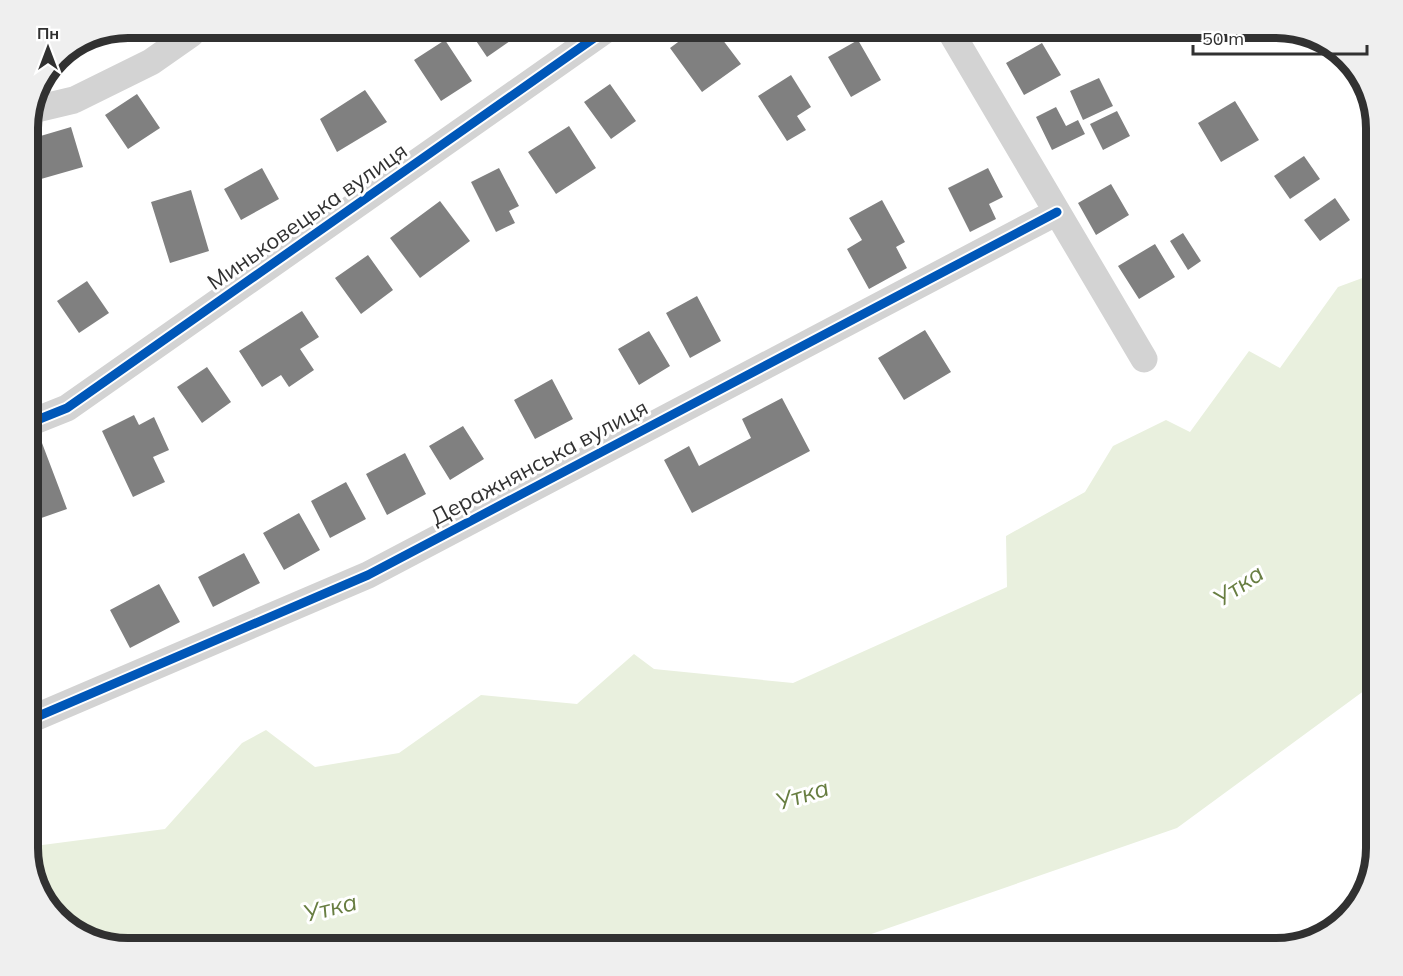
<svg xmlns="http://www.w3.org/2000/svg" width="1403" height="976" font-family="Mulish,sans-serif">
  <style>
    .water { fill: #e9f0de }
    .building { fill: #808080 }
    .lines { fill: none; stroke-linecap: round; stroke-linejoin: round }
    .minor { stroke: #d3d3d3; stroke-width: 27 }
    .cycleway-casing { stroke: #fff; stroke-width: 13 }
    .cycleway { stroke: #0057b8; stroke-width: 9 }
    .labels { text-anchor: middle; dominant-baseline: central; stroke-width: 6; stroke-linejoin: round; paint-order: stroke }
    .street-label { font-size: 22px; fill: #313131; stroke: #fff }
    .water-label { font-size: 24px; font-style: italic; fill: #687e42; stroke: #fff }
    .rim { fill: none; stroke: #313131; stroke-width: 8 }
  </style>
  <rect width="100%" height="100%" fill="#fff"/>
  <path class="water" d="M 1376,273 L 1376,682 L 1177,828 L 828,949 L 773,935 L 744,949 L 128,949 L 71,932 L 40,898 L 27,855 L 27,847 L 165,829 L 242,743 L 266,730 L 315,767 L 399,753 L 481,695 L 577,704 L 634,654 L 654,669 L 793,683 L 1007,587 L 1006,536 L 1085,492 L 1113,446 L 1166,420 L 1190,432 L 1249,351 L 1280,368 L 1338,287 Z"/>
  <path class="building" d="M 998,29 L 1025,29 L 1004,40 Z
    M 693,31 L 716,31 L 741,64 L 702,92 L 670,48 Z
    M 470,32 L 514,32 L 517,36 L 487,57 Z
    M 445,40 L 472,81 L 441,101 L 414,60 Z
    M 858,40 L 881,80 L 851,97 L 828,57 Z
    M 1042,43 L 1061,75 L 1024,95 L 1006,63 Z
    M 791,75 L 811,107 L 797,116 L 806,130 L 787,141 L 758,96 Z
    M 1099,78 L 1113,106 L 1083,120 L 1070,91 Z
    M 610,84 L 636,121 L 611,139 L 584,102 Z
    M 365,90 L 387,122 L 337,152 L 320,119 Z
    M 137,94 L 160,128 L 128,149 L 105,115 Z
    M 1235,101 L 1259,140 L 1221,162 L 1198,123 Z
    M 1056,107 L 1066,126 L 1078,120 L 1085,134 L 1052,150 L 1036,117 Z
    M 1117,111 L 1130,136 L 1103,150 L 1090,124 Z
    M 569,126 L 596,168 L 556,194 L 528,152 Z
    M 71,127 L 83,167 L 27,183 L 27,140 Z
    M 1304,156 L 1320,179 L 1290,199 L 1274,176 Z
    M 262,168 L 279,199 L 241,220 L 224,189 Z
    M 499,168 L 519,206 L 509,211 L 515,223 L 496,232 L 471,182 Z
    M 988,168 L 1003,197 L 989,204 L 996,219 L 970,232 L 948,188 Z
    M 1111,184 L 1129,215 L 1096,235 L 1078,203 Z
    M 191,190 L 209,251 L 170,263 L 151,202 Z
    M 1335,198 L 1350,220 L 1320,241 L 1304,220 Z
    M 882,200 L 905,242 L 896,247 L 907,268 L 869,289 L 847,249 L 862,240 L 849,218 Z
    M 440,201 L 470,241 L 420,278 L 390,238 Z
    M 1183,233 L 1201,261 L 1188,270 L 1170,241 Z
    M 1155,244 L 1175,277 L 1139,299 L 1118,266 Z
    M 368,255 L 393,290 L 361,314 L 335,278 Z
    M 87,281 L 109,313 L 79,333 L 57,301 Z
    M 697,296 L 721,341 L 690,358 L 666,313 Z
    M 302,311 L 319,337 L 300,349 L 314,370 L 289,387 L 281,375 L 262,387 L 239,351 Z
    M 925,330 L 951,372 L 904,400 L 878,358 Z
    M 649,331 L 670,366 L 639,385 L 618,349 Z
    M 207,367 L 231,402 L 202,423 L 177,387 Z
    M 552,379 L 573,419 L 535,439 L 514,400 Z
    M 782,398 L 810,451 L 692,513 L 664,460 L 689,446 L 699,466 L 751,438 L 742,419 Z
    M 134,415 L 139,425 L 154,417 L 169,450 L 153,457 L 165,482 L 133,497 L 102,431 Z
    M 463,426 L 484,459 L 450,480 L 429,446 Z
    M 42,443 L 67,509 L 27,523 L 27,449 Z
    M 405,453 L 426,494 L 387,515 L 366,474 Z
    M 346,482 L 366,519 L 330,538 L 311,501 Z
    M 299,513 L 320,550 L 284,570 L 263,533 Z
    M 244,553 L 260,583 L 213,607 L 198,577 Z
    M 159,584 L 180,622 L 130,648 L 110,610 Z"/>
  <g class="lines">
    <path class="minor" d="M 949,29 L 1144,359
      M 32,110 L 74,100 L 151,62 L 191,34
      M 27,424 L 67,408 L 604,31
      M 27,721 L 368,575 L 1057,212"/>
    <g class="cycleway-casing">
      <path id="cycleway" d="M 27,424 L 67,408 L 604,31
        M 27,721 L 368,575 L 1057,212"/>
    </g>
    <use href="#cycleway" class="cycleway"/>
  </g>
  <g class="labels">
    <g class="street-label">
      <text transform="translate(307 216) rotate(-35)">Миньковецька вулиця</text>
      <text transform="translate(539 462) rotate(-28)">Деражнянська вулиця</text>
    </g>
    <g class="water-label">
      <text transform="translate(1238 585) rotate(-34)">Утка</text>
      <text transform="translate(802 794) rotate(-17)">Утка</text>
      <text transform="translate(330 907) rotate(-14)">Утка</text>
    </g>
  </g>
  <path d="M0 0H1403V976H0ZM128 38H1276A90 90 0 0 1 1366 128V848A90 90 0 0 1 1276 938H128A90 90 0 0 1 38 848V128A90 90 0 0 1 128 38Z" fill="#efefef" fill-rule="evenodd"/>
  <path class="rim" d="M128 38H1276A90 90 0 0 1 1366 128V848A90 90 0 0 1 1276 938H128A90 90 0 0 1 38 848V128A90 90 0 0 1 128 38Z"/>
  <g transform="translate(48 48)" stroke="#ffffff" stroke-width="4.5" paint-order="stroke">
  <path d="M0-4.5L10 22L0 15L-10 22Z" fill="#313131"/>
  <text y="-9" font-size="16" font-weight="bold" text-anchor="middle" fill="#313131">Пн</text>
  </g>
  <path d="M1193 45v9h174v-9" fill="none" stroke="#313131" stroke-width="3"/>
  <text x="1202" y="45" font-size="18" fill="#313131" stroke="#ffffff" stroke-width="4.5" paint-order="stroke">50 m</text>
</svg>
